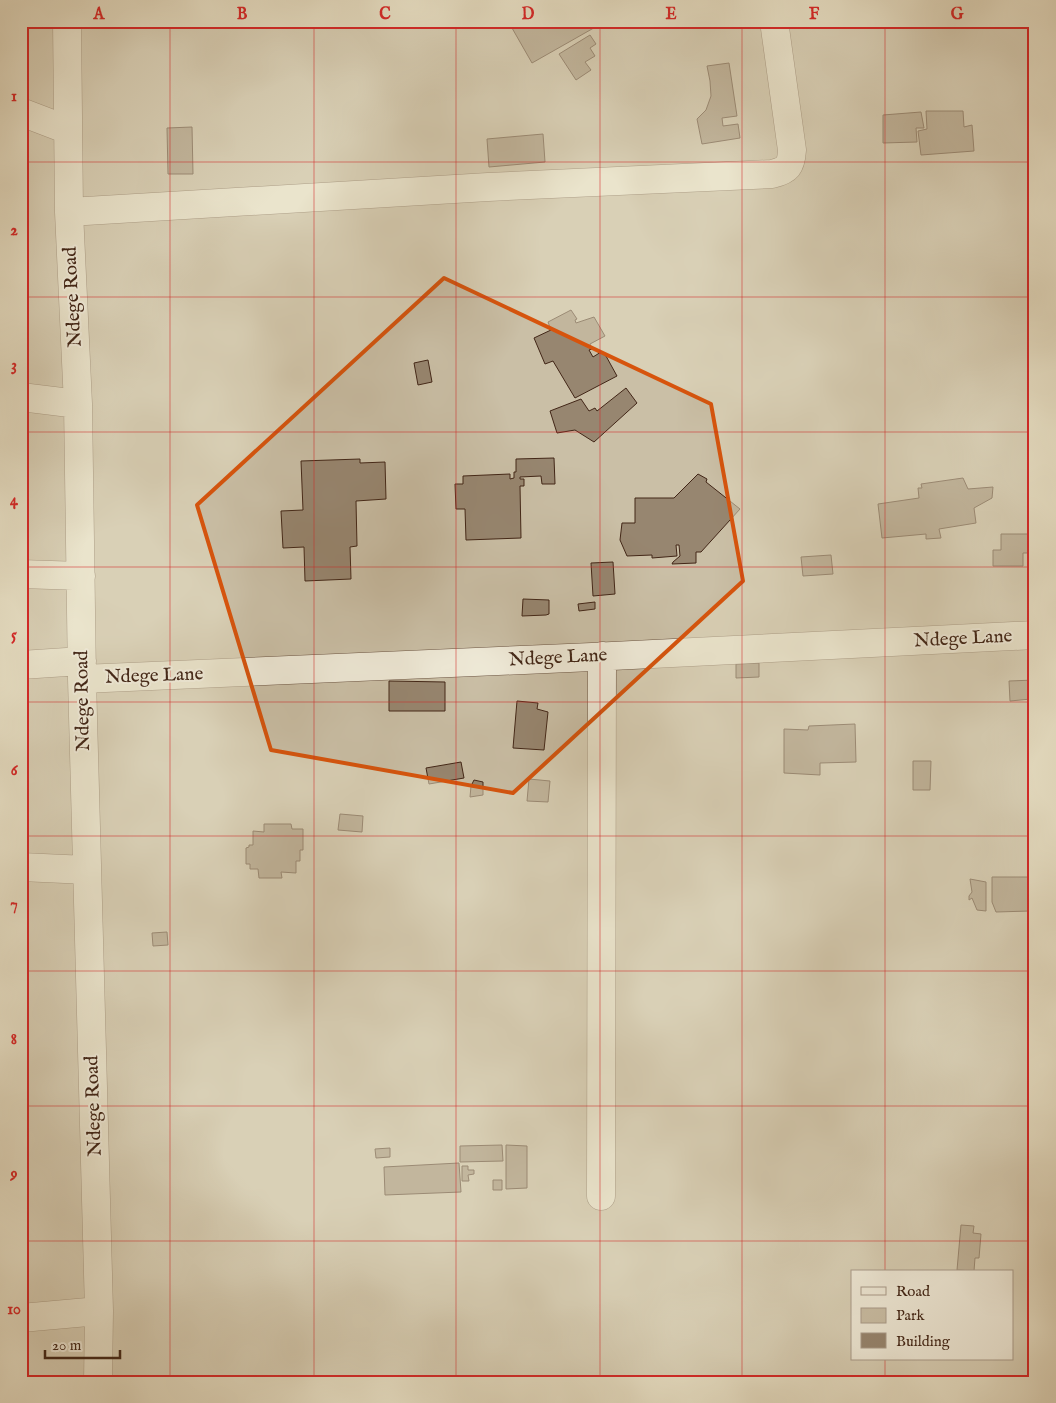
<svg xmlns="http://www.w3.org/2000/svg" width="1056" height="1403" font-family="'IM FELL English',serif">
  <style>
    .green { fill: #cabfa6; stroke: #86725e; fill-rule: evenodd }
    .building { fill: #978670; stroke: #422617 }
    .lines { fill: none; stroke-linecap: round; stroke-linejoin: round }
    .minor-casing { stroke: #6b5442; stroke-width: 29 }
    .minor { stroke: #efead8; stroke-width: 28 }
    .marked { fill: none; stroke: #d7540d; stroke-width: 4; stroke-linejoin: round }
    .grid { fill: none; stroke: #d62828; stroke-width: 1; stroke-opacity: 0.55 }
    .labels { text-anchor: middle; dominant-baseline: central; stroke-width: 4; stroke-linejoin: round; paint-order: stroke }
    .street-label { font-size: 19px; fill: #422617; stroke: #efead8 }
    .neatline { fill: none; stroke: #d62828; stroke-width: 2 }
    .grid-label { font-size: 16px; text-anchor: middle; font-weight: bold; fill: #d62828 }
  </style>
  <rect width="100%" height="100%" fill="#e6dec3"/>
  <filter id="stains"><feTurbulence type="fractalNoise" baseFrequency=".004" numOctaves="4"/><feColorMatrix values="0 0 0 0 .2 0 0 0 0 .09 0 0 0 0 .02 0 0 0 .5 -.17"/></filter>
  <radialGradient id="worn" r=".72"><stop offset=".6" stop-color="#630" stop-opacity="0"/><stop offset="1" stop-color="#630" stop-opacity=".3"/></radialGradient>
  <path class="green" d="M 21,21 L 1035,21 L 1035,1382 L 21,1382 ZM 852,1272 L 1012,1272 L 1012,1359 L 852,1359 Z"/>
  <path class="building" d="M 508,21 L 597,21 L 599,25 L 532,63 Z
    M 590,35 L 596,44 L 590,48 L 595,56 L 585,62 L 591,70 L 576,80 L 559,54 Z
    M 729,63 L 737,116 L 722,118 L 723,126 L 738,124 L 740,138 L 702,144 L 697,119 L 706,110 L 711,96 L 710,81 L 707,66 Z
    M 926,111 L 963,111 L 964,127 L 972,125 L 974,151 L 921,155 L 918,131 L 927,129 Z
    M 921,112 L 924,128 L 916,128 L 917,142 L 883,143 L 883,115 Z
    M 192,127 L 193,174 L 168,174 L 167,128 Z
    M 543,134 L 545,162 L 489,167 L 487,139 Z
    M 571,310 L 577,319 L 575,320 L 576,323 L 594,317 L 605,336 L 590,344 L 592,349 L 589,350 L 593,357 L 601,352 L 606,356 L 617,376 L 575,398 L 553,361 L 545,364 L 534,338 L 551,330 L 548,322 Z
    M 428,360 L 432,382 L 418,385 L 414,363 Z
    M 626,388 L 637,403 L 594,442 L 575,430 L 557,433 L 550,411 L 581,399 L 589,411 L 595,408 L 597,411 Z
    M 554,458 L 555,484 L 542,484 L 541,476 L 520,477 L 520,479 L 524,479 L 524,486 L 520,486 L 521,538 L 466,540 L 465,509 L 456,509 L 455,484 L 463,484 L 463,476 L 510,474 L 510,479 L 514,478 L 514,472 L 516,472 L 516,459 Z
    M 360,459 L 360,463 L 385,462 L 386,499 L 356,501 L 357,546 L 350,547 L 351,579 L 305,581 L 304,547 L 283,548 L 281,511 L 303,510 L 301,461 Z
    M 698,474 L 707,479 L 706,482 L 740,509 L 701,552 L 696,552 L 696,563 L 672,564 L 673,562 L 680,556 L 679,545 L 676,545 L 677,556 L 652,558 L 652,555 L 627,556 L 620,540 L 622,523 L 635,523 L 635,498 L 674,498 Z
    M 963,478 L 968,489 L 993,487 L 992,498 L 974,508 L 976,523 L 939,529 L 941,538 L 926,539 L 926,534 L 882,538 L 878,504 L 919,498 L 918,488 L 922,488 L 921,484 Z
    M 1001,534 L 1035,534 L 1035,553 L 1023,553 L 1023,566 L 993,566 L 993,550 L 1001,550 Z
    M 831,555 L 833,574 L 803,576 L 801,557 Z
    M 613,562 L 615,594 L 593,596 L 591,563 Z
    M 523,599 L 549,600 L 549,614 L 546,615 L 522,616 Z
    M 595,602 L 595,609 L 579,611 L 578,604 Z
    M 759,663 L 759,677 L 736,678 L 736,664 Z
    M 1035,680 L 1035,714 L 1032,714 L 1031,699 L 1010,701 L 1009,681 Z
    M 389,681 L 445,682 L 445,711 L 389,711 Z
    M 517,701 L 538,703 L 537,709 L 548,712 L 544,750 L 513,748 Z
    M 855,724 L 856,762 L 820,763 L 820,775 L 784,773 L 784,729 L 808,730 L 809,726 Z
    M 913,761 L 931,761 L 930,790 L 913,790 Z
    M 461,762 L 464,778 L 429,784 L 426,768 Z
    M 529,779 L 550,781 L 548,802 L 527,801 Z
    M 474,780 L 483,782 L 483,795 L 470,797 L 471,786 Z
    M 340,814 L 363,816 L 362,832 L 338,830 Z
    M 264,824 L 291,824 L 292,829 L 303,829 L 303,850 L 300,850 L 300,861 L 296,861 L 296,873 L 281,872 L 282,878 L 259,878 L 258,869 L 250,869 L 250,864 L 246,864 L 246,848 L 249,847 L 249,845 L 253,845 L 253,831 L 264,832 Z
    M 992,877 L 1029,877 L 1030,911 L 996,912 L 992,902 Z
    M 970,879 L 986,882 L 986,911 L 977,910 L 972,898 L 969,900 L 969,896 L 972,892 Z
    M 167,932 L 168,945 L 153,946 L 152,933 Z
    M 502,1145 L 503,1161 L 460,1162 L 460,1146 Z
    M 506,1145 L 527,1146 L 527,1188 L 506,1189 Z
    M 390,1148 L 390,1157 L 376,1158 L 375,1149 Z
    M 459,1163 L 461,1192 L 385,1195 L 384,1167 Z
    M 462,1166 L 468,1166 L 468,1170 L 474,1170 L 474,1174 L 468,1175 L 469,1181 L 462,1181 Z
    M 493,1180 L 502,1180 L 502,1190 L 493,1190 Z
    M 961,1225 L 974,1226 L 973,1233 L 981,1234 L 979,1258 L 975,1258 L 974,1271 L 957,1270 Z"/>
  <g class="lines">
    <g class="minor-casing">
      <path id="minor" d="M 67,21 L 69,212 L 78,404 L 82,679 L 99,1311 L 98,1382
        M 21,112 L 68,130
        M 69,212 L 488,187 L 772,174 C 788,170 791,166 792,150 L 774,21
        M 21,397 L 78,404
        M 21,574 L 81,576
        M 21,665 L 82,661
        M 82,679 L 592,657 L 1035,635
        M 21,867 L 87,870
        M 601,1196 L 602,656
        M 21,1318 L 99,1311"/>
    </g>
    <use href="#minor" class="minor"/>
  </g>
  <path d="M0 0H1056V1403H0ZM 444,278 L 711,404 L 743,581 L 513,793 L 271,750 L 197,505 Z" fill="#e6dec3" fill-opacity=".55" fill-rule="evenodd"/>
  <path class="marked" d="M 444,278 L 711,404 L 743,581 L 513,793 L 271,750 L 197,505 Z"/>
  <path class="grid" d="M 170,21 L 170,1382M 314,21 L 314,1382M 456,21 L 456,1382M 600,21 L 600,1382M 742,21 L 742,1382M 885,21 L 885,1272M 21,162 L 1035,162M 21,297 L 1035,297M 21,432 L 1035,432M 21,567 L 1035,567M 21,702 L 1035,702M 21,836 L 1035,836M 21,971 L 1035,971M 21,1106 L 1035,1106M 21,1241 L 1035,1241M 885,1359 L 885,1382"/>
  <g class="labels">
    <g class="street-label">
      <text transform="translate(73 297) rotate(-93)">Ndege Road</text>
      <text transform="translate(963 639) rotate(-3)">Ndege Lane</text>
      <text transform="translate(558 658) rotate(-3)">Ndege Lane</text>
      <text transform="translate(154 676) rotate(-2)">Ndege Lane</text>
      <text transform="translate(83 701) rotate(-91)">Ndege Road</text>
      <text transform="translate(94 1106) rotate(-92)">Ndege Road</text>
    </g>
  </g>
  <rect width="1056" height="1403" fill="none" stroke="#e6dec3" stroke-width="55"/>
  <rect x="851" y="1270" width="162" height="90" fill="#efead8" stroke="#aa9c8b"/>
  <rect x="861" y="1287" width="25" height="8" fill="#efead8" stroke="#aa9c8b"/>
  <text x="896" y="1296" font-size="15" fill="#422617">Road</text>
  <rect x="861" y="1308" width="25" height="15" fill="#cabfa6" stroke="#aa9c8b"/>
  <text x="896" y="1320" font-size="15" fill="#422617">Park</text>
  <rect x="861" y="1333" width="25" height="15" fill="#978670" stroke="#aa9c8b"/>
  <text x="896" y="1346" font-size="15" fill="#422617">Building</text>
  <path d="M45 1350v8h75v-8" fill="none" stroke="#422617" stroke-width="2.5"/>
  <text x="52" y="1350" font-size="15" fill="#422617" stroke="#efead8" stroke-width="4" paint-order="stroke">20 m</text>
  <rect x="28" y="28" width="1000" height="1348" class="neatline"/>
  <g class="grid-label">
    <text x="99" y="19">A</text>
    <text x="242" y="19">B</text>
    <text x="385" y="19">C</text>
    <text x="528" y="19">D</text>
    <text x="671" y="19">E</text>
    <text x="814" y="19">F</text>
    <text x="957" y="19">G</text>
    <text x="14" y="101">1</text>
    <text x="14" y="235">2</text>
    <text x="14" y="370">3</text>
    <text x="14" y="505">4</text>
    <text x="14" y="640">5</text>
    <text x="14" y="775">6</text>
    <text x="14" y="909">7</text>
    <text x="14" y="1044">8</text>
    <text x="14" y="1179">9</text>
    <text x="14" y="1314">10</text>
  </g>
  <rect width="100%" height="100%" filter="url(#stains)"/>
  <rect width="100%" height="100%" fill="url(#worn)"/>
</svg>
